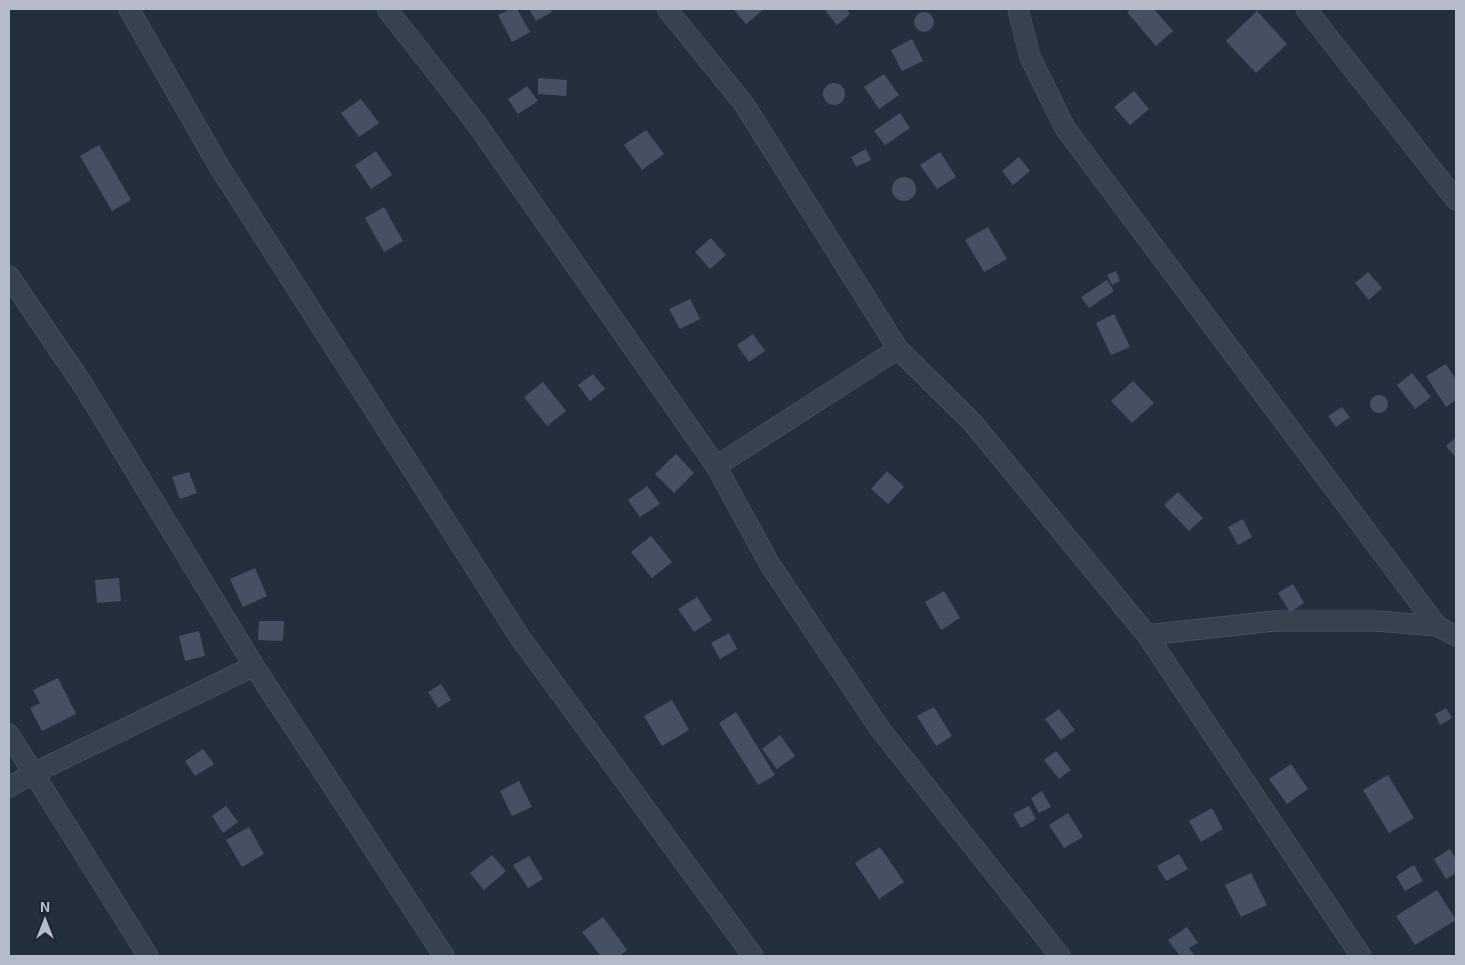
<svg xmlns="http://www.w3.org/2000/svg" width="1465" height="965" font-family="'Exo 2',sans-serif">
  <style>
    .building { fill: #455162 }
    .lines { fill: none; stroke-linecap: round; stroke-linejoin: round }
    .street-casing { stroke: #565f6c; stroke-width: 21 }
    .street { stroke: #38414e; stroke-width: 20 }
  </style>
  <rect width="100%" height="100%" fill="#242f3e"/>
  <path class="building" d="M 511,9 L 517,9 L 530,32 L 512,42 L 498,15 Z
    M 529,9 L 550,9 L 552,12 L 536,21 Z
    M 733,9 L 764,9 L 746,24 Z
    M 824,9 L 846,9 L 850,14 L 837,25 Z
    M 1131,9 L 1154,9 L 1173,31 L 1156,46 L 1127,12 Z
    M 1257,11 L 1287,44 L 1256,73 L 1226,41 Z
    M914 22a10 10 0 1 1 20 0a10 10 0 1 1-20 0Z
    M 912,39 L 923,61 L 902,71 L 891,50 Z
    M 884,74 L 899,95 L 879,109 L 864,87 Z
    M 538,78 L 567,80 L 566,96 L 538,94 Z
    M823 94a11 11 0 1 1 22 0a11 11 0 1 1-22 0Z
    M 527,86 L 538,101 L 518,114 L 508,99 Z
    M 1134,91 L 1149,109 L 1130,125 L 1114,107 Z
    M 361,99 L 379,123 L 359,137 L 341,113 Z
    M 900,113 L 910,128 L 885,145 L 874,131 Z
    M 646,130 L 664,154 L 642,170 L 624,145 Z
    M 99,145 L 131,200 L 112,211 L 80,156 Z
    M 866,149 L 871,160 L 856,167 L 851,157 Z
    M 376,151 L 392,175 L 371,189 L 355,165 Z
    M 940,152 L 956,177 L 937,189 L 920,165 Z
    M 1019,157 L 1030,171 L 1013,185 L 1002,171 Z
    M892 189a12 12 0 1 1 24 0a12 12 0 1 1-24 0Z
    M 384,207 L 403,241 L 384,252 L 365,218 Z
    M 988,227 L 1007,259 L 984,272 L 965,240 Z
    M 711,238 L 726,255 L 710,269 L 695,252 Z
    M 1116,271 L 1120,281 L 1112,285 L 1107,275 Z
    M 1368,272 L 1382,288 L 1369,300 L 1355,283 Z
    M 1107,280 L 1114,291 L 1089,308 L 1081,297 Z
    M 690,299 L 700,319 L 680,329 L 669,309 Z
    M 1114,314 L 1130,347 L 1111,355 L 1096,323 Z
    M 753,334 L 765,351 L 749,362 L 737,345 Z
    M 1446,364 L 1456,379 L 1456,400 L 1446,407 L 1426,376 Z
    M 1412,373 L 1431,397 L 1415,409 L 1397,385 Z
    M 593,374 L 605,389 L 590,401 L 578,385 Z
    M 1133,381 L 1154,403 L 1132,423 L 1111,401 Z
    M 543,382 L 566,411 L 547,426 L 524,397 Z
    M1370 404a9 9 0 1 1 18 0a9 9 0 1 1-18 0Z
    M 1342,407 L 1350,417 L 1336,427 L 1328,416 Z
    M 1456,437 L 1456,458 L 1446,446 Z
    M 676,454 L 694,473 L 674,493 L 655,474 Z
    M 887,471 L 904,487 L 888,504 L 871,489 Z
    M 189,472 L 197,493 L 180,499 L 172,477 Z
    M 647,486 L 660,504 L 640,517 L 628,500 Z
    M 1178,492 L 1203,518 L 1189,531 L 1164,505 Z
    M 1243,519 L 1252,537 L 1238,545 L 1228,527 Z
    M 651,536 L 672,562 L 652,578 L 631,552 Z
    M 255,568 L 267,596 L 243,607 L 230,579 Z
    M 119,578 L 121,601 L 97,603 L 95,580 Z
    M 1293,584 L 1304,603 L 1290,612 L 1278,593 Z
    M 944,591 L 960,618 L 941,630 L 925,602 Z
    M 697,597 L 712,620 L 694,632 L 678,609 Z
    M 259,621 L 284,621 L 283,641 L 258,640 Z
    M 199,631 L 205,656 L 185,661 L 179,636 Z
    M 729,633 L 737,649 L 720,659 L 711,643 Z
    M 58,678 L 76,714 L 42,731 L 30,708 L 40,703 L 33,690 Z
    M 441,684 L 451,700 L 438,708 L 428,692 Z
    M 672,700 L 689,730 L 662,746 L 644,716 Z
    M 934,707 L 952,736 L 936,746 L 917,716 Z
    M 1446,708 L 1452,718 L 1440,725 L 1435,714 Z
    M 1059,709 L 1075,730 L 1061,740 L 1045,719 Z
    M 736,712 L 775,775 L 758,785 L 719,723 Z
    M 780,735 L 795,756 L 777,769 L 762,749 Z
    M 203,749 L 214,764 L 195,776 L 185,761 Z
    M 1056,751 L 1071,770 L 1059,779 L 1044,760 Z
    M 1291,764 L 1308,789 L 1287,804 L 1269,779 Z
    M 1388,775 L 1414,818 L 1389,833 L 1363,790 Z
    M 519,781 L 532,807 L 512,816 L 500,791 Z
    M 1042,791 L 1051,807 L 1039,813 L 1031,798 Z
    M 226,806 L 238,822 L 223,833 L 212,816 Z
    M 1029,806 L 1036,819 L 1021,828 L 1013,814 Z
    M 1212,808 L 1223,829 L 1201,842 L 1189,821 Z
    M 1068,813 L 1083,837 L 1064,848 L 1049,825 Z
    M 249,827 L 264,854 L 242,867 L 226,840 Z
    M 880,847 L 904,882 L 879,899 L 855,863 Z
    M 1450,849 L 1456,859 L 1456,873 L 1446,879 L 1434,859 Z
    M 1179,854 L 1188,869 L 1166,881 L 1157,866 Z
    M 492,855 L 506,871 L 484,890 L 470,873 Z
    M 529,856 L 543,879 L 528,888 L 513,865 Z
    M 1414,865 L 1423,881 L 1405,891 L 1396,876 Z
    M 1251,873 L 1267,905 L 1241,917 L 1225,885 Z
    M 1437,890 L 1456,920 L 1415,945 L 1396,916 Z
    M 603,917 L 627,950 L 619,956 L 601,956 L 582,932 Z
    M 1187,927 L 1198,943 L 1189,948 L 1195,956 L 1180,956 L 1168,940 Z"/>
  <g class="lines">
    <g class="street-casing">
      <path id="street" d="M 129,9 L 220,168 L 519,636 L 753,956
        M 387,9 L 476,123 L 716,466 L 769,563 L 880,729 L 1060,956
        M 667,9 L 744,104 L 898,349 L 972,422 L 1147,635 L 1361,956
        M 1018,9 L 1030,57 L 1065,128 L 1437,626
        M 1306,9 L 1456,200
        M 9,276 L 83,385 L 254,666 L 444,956
        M 716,466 L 898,349
        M 1147,635 L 1274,621 L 1377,621 L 1437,626 L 1456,636
        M 9,734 L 148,956
        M 9,787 L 34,773 L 254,666"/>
    </g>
    <use href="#street" class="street"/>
  </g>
  <rect width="1465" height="965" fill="none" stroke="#b4bcc9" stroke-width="20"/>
  <g transform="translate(45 920)" stroke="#1d2633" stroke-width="4" paint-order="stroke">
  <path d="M0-4L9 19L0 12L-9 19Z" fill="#b4bcc9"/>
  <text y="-8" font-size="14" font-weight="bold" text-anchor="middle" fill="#b4bcc9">N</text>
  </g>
</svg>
